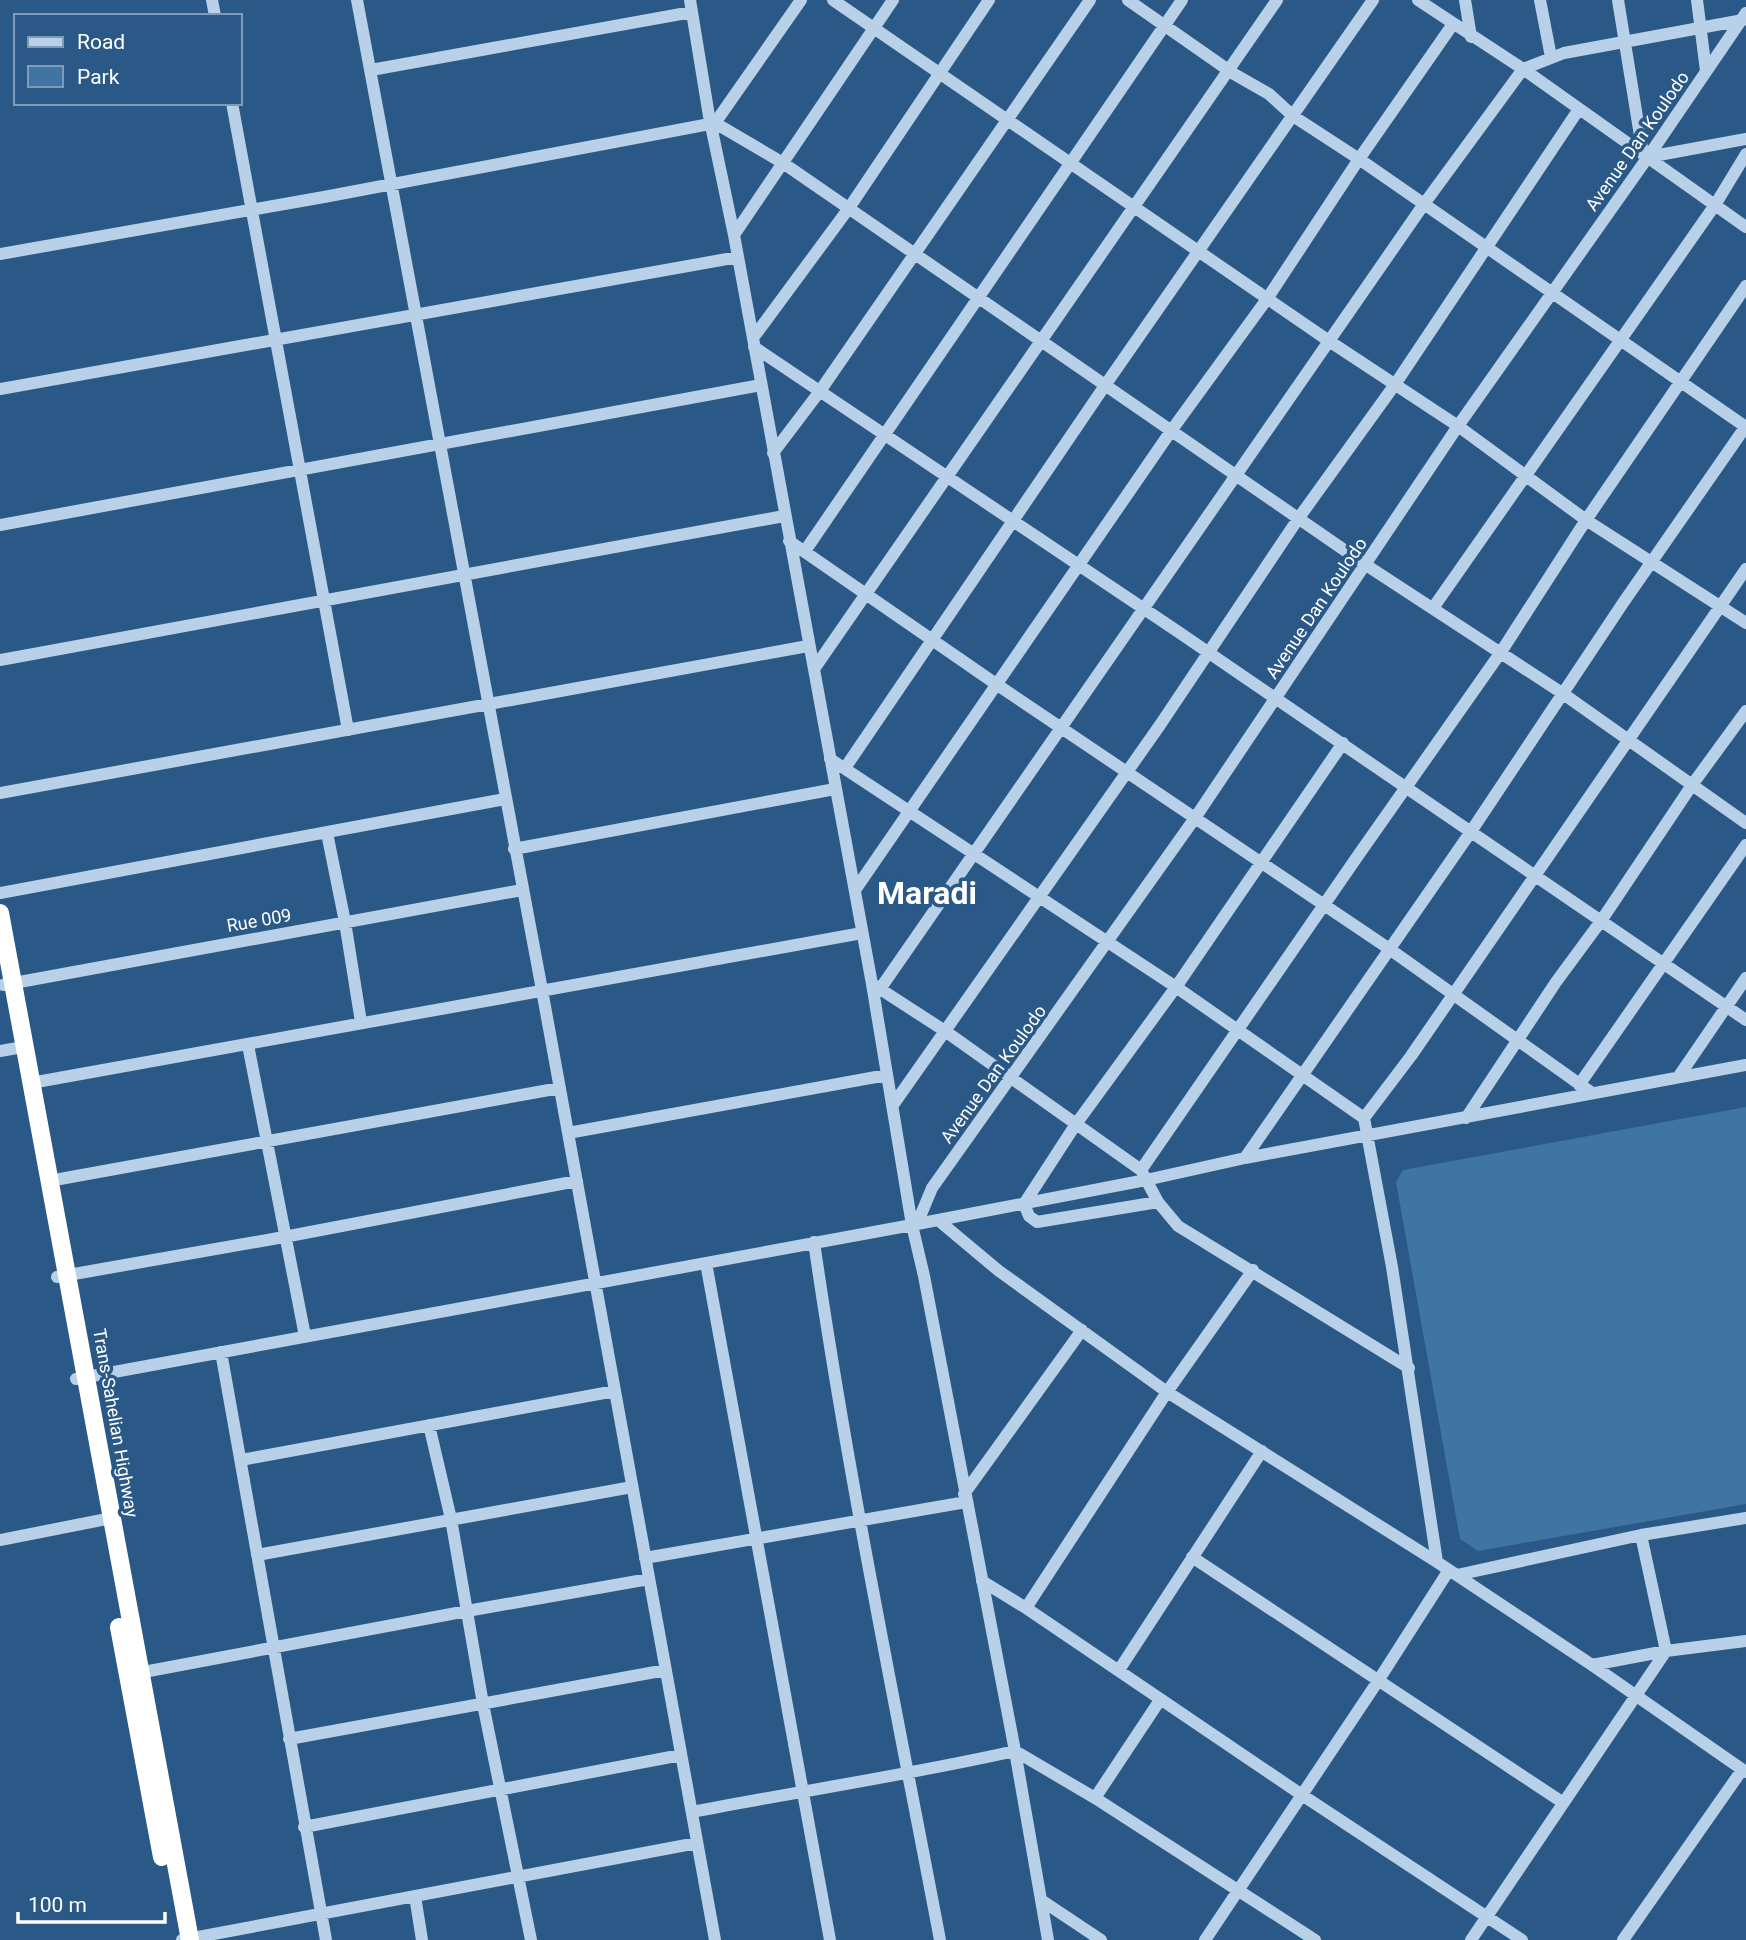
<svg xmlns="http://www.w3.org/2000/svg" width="1746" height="1940" font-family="Roboto,sans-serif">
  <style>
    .green { fill: #4074a3 }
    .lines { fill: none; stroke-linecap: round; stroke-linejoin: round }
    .minor { stroke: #b8d1e8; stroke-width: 12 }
    .highway { stroke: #fff; stroke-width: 18 }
    .labels { text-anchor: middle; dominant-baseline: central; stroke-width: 7; stroke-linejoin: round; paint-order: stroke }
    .street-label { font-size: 18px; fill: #fff; stroke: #2b5987 }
    .town-label { font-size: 32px; font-weight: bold; fill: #fff; stroke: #2b5987 }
  </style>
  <rect width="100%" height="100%" fill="#2b5987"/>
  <path class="green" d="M 1746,1107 L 1746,1504 L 1478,1551 L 1460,1539 L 1396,1182 L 1403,1170 Z"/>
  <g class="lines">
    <path class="minor" d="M 212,0 L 215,16
      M 357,0 L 542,990 L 715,1940
      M 690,0 L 709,116 L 734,235 L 872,984 L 912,1225 L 924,1276 L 1015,1751 L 1048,1940
      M 833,0 L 1329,341 L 1458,426 L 1586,520 L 1746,623
      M 1128,0 L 1234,74 L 1269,94 L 1293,116 L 1359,159 L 1746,427
      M 1418,0 L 1523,69 L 1746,227
      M 1465,0 L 1471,37
      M 1540,0 L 1551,57
      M 1618,0 L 1643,154
      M 1697,0 L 1706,71
      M 371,70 L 692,12
      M 232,103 L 348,730
      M 715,123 L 783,163 L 1366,565 L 1562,693 L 1746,823
      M 1648,157 L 1746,139
      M 734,235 L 893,0
      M 0,254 L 324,197 L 715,123 L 801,0
      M 753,338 L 849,208 L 989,0
      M 754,347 L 1177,631 L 1746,1020
      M 0,389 L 738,257
      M 773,453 L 820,391 L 1090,0
      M 0,525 L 761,385
      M 789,541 L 996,684 L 1388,948 L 1592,1093
      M 805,551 L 1182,0
      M 1433,608 L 1715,205 L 1746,154
      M 0,660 L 784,516
      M 814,669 L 1277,0
      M 830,759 L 1176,987 L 1364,1118 L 1392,1267 L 1437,1562
      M 845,768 L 1106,384 L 1373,0
      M 0,793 L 808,646
      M 327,833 L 345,922 L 361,1022
      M 514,849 L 835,789
      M 855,890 L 1171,431 L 1267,299 L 1359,159 L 1453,24
      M 0,893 L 505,799
      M 3,985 L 522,890
      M 874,985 L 945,1031 L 1141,1170
      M 880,989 L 1424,204 L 1523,69 L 1564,53 L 1743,20
      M 248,1045 L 305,1336
      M 0,1051 L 23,1047
      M 1679,1076 L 1746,978
      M 31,1083 L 862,933
      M 1579,1085 L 1746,845
      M 893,1105 L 1160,725 L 1298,519 L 1396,383 L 1579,109
      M 1364,1118 L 1411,1056 L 1746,569
      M 1466,1118 L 1556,982 L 1601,921 L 1692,785 L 1746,711
      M 568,1133 L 887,1075
      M 1245,1158 L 1470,833 L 1623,603 L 1746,426
      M 49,1181 L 560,1088
      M 1158,1202 L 1037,1222 L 1029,1216 L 1024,1204 L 1076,1124 L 1176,987 L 1343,743
      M 938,1220 L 999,1271 L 1167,1392 L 1437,1562 L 1592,1665 L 1746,1772
      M 917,1224 L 932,1188 L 1195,818 L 1458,426 L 1648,157 L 1746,13
      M 814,1242 C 848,1477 896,1708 940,1940
      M 706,1263 L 830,1940
      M 57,1277 L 284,1237 L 577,1181
      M 221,1352 L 326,1940
      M 1409,1368 L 1178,1226 L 1158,1202 L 1141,1170 L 1357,857 L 1501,652 L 1586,520 L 1746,286
      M 76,1379 L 912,1225 L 1146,1180 L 1245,1158 L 1746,1065
      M 429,1425 L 451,1519 L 483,1704 L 531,1940
      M 241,1460 L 615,1391
      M 964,1494 L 1082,1330
      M 0,1540 L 112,1518
      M 257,1555 L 632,1487
      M 1192,1557 L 1562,1802
      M 645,1558 L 966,1502
      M 1457,1575 L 1641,1535 L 1746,1518
      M 982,1581 L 1026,1608 L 1302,1795 L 1522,1940
      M 1026,1608 L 1167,1392 L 1253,1270
      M 1592,1665 L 1666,1651 L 1746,1641
      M 1119,1670 L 1262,1451
      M 133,1674 L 467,1611 L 649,1579
      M 289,1739 L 666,1670
      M 1095,1798 L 1160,1700
      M 692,1812 C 800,1791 908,1775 1015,1751 L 1095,1798 L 1315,1940
      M 304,1827 L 681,1755
      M 415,1896 L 422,1940
      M 1041,1900 L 1101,1940
      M 182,1940 L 697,1843
      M 1205,1940 L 1378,1681 L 1449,1570
      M 1471,1940 L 1666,1651 L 1641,1535
      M 1623,1940 L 1742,1770"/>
    <path class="highway" d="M 0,913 L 190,1940
      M 119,1627 L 162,1857"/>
  </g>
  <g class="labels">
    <g class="street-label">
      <text transform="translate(1637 141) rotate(-55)">Avenue Dan Koulodo</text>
      <text transform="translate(1316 608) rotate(-56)">Avenue Dan Koulodo</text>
      <text transform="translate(259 920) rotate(-10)">Rue 009</text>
      <text transform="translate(993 1074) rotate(-54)">Avenue Dan Koulodo</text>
      <text transform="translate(116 1423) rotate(80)">Trans-Sahelian Highway</text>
    </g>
    <g class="town-label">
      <text x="927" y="893">Maradi</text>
    </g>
  </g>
  <rect x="14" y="14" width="228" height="91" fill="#2b5987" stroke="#809bb7" stroke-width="2"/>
  <rect x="28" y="37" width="35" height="10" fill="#b8d1e8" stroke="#809bb7" stroke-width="2"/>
  <text x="77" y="49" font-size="21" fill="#ffffff">Road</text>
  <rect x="28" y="66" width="35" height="21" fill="#4074a3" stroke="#809bb7" stroke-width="2"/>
  <text x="77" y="84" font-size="21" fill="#ffffff">Park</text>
  <path d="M18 1912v10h147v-10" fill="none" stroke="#ffffff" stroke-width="3.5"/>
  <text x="28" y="1912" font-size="21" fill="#ffffff" stroke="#2b5987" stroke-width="5" paint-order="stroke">100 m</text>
</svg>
